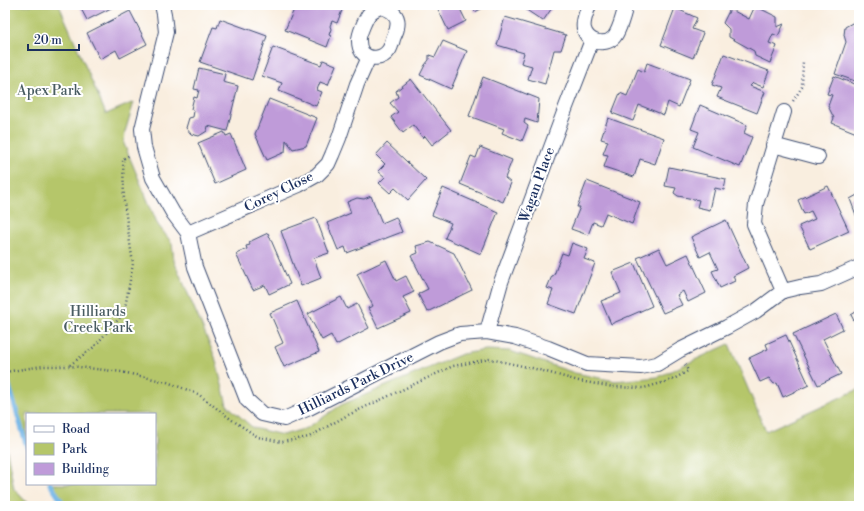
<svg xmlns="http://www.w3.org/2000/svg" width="864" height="511" font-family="'Libre Bodoni',serif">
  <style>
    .green { fill: #b5c66a; stroke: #687a64 }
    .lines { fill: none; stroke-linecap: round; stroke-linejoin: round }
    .stream { stroke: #72b5e7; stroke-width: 5 }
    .building { fill: #bf9bd9 }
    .minor-casing { stroke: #3c4c71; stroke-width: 16 }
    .path { stroke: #3c4c71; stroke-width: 2.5; stroke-dasharray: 1 3; stroke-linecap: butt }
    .minor { stroke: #fff; stroke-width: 14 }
    .labels { text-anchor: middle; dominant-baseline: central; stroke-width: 4; stroke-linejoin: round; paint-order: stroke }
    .park-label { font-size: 14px; fill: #495c62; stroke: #fff }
    .street-label { font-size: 14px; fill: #1b2f5e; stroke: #fff }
  </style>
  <rect width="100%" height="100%" fill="#fff"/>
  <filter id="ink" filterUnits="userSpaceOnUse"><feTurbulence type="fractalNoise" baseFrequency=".025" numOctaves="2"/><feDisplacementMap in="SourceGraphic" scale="8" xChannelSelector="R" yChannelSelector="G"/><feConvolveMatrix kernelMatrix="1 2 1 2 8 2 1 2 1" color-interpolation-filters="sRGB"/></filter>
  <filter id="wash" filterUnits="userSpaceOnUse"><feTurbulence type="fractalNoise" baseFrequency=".012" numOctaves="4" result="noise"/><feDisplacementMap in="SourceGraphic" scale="16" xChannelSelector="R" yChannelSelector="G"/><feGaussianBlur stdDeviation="0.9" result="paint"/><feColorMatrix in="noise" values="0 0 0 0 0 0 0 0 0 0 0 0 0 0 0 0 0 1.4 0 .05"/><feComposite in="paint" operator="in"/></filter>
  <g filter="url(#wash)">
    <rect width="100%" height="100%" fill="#f9eedf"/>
    <path class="green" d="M 5,5 L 59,5 L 106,114 L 134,102 L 125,132 L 124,144 L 158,225 L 172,243 L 174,261 L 215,357 L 227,405 L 253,428 L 283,435 L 307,428 L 341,405 L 462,354 L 486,350 L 510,351 L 575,373 L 615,381 L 658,377 L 729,344 L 766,431 L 859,389 L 859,506 L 65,506 L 50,484 L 155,484 L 155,414 L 27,414 L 27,447 L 5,372 Z
      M 5,440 L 14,489 L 30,506 L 5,506 Z"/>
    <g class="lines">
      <path class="stream" d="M 5,372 L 27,447
        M 50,484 L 65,506"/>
    </g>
    <g id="blocks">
      <path class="building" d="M 79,5 L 117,5 L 87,20 Z
        M 296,5 L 335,5 L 343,8 L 337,23 L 332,21 L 330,26 L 331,29 L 329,35 L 331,36 L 327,47 L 285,30 Z
        M 436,5 L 463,5 L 459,7 L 466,21 L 448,30 Z
        M 472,5 L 489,5 L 475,12 Z
        M 524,5 L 554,5 L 543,21 L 522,7 Z
        M 755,6 L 777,17 L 777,27 L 784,24 L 778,36 L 773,34 L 769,43 L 777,46 L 770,63 L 755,56 L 754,51 L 729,37 L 729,29 L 723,23 L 730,9 L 749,19 Z
        M 675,8 L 697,18 L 692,29 L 703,33 L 693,58 L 661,45 Z
        M 130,11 L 147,44 L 120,58 L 116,50 L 100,59 L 87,33 Z
        M 505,17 L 566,35 L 561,50 L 554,50 L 545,84 L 528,79 L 532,66 L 521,63 L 524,53 L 497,45 Z
        M 220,19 L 267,36 L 252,80 L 200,62 L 213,27 L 217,28 Z
        M 854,22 L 859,24 L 859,70 L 855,81 L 835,74 L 846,42 L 844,35 L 845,27 Z
        M 443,41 L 467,51 L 451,89 L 420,75 L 425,65 L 429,60 L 429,55 L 435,57 Z
        M 273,47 L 321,65 L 323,60 L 336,65 L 328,85 L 320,82 L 317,90 L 322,92 L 316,106 L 279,91 L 282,83 L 262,76 Z
        M 724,54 L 769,71 L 763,87 L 753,83 L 750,86 L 765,92 L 757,113 L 717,97 L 721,88 L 712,85 Z
        M 647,63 L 690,79 L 679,107 L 668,102 L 664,115 L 639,105 L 633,121 L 612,113 L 620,93 L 627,96 L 638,69 L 644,72 Z
        M 199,68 L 225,74 L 223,82 L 238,86 L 227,131 L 208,126 L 207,131 L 199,136 L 191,134 L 186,128 L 189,118 L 193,117 L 194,111 L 191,109 L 194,97 L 197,98 L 199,90 L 194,89 Z
        M 834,76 L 859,86 L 859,134 L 832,123 L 834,118 L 828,106 L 832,95 L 827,94 Z
        M 483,77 L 539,99 L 537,123 L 525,119 L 524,123 L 528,126 L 522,141 L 502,133 L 504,129 L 469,116 Z
        M 411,79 L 451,130 L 432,145 L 425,136 L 423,138 L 413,125 L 403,133 L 391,117 L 398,112 L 390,103 L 398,97 L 396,91 Z
        M 269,99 L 317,118 L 306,146 L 293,149 L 286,140 L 285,152 L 267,160 L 255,134 Z
        M 700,105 L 747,125 L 744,133 L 752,137 L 740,167 L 693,147 L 699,132 L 691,129 Z
        M 608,118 L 664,138 L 655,164 L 640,159 L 634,177 L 604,167 L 608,155 L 603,154 L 608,141 L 601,139 Z
        M 224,132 L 226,136 L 231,134 L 246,170 L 215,184 L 198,143 Z
        M 387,143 L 426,180 L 408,200 L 395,188 L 390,193 L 379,183 L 385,177 L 378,171 L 385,164 L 376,155 Z
        M 480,147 L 512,160 L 505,178 L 511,183 L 503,202 L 460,184 L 471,156 L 476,158 Z
        M 669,167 L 726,179 L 724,190 L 715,188 L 710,210 L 697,207 L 699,200 L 678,196 L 674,193 L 676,188 L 665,186 Z
        M 587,181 L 640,202 L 632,224 L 606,213 L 601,225 L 593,222 L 588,235 L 571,229 L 580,207 L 577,207 Z
        M 828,186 L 849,231 L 810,249 L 799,226 L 815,219 L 811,211 L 804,214 L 798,200 Z
        M 443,188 L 498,212 L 481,254 L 445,238 L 451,223 L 432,215 Z
        M 859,194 L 859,223 L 850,199 Z
        M 371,196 L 382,223 L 396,217 L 402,232 L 347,253 L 345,247 L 338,250 L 327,223 L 351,213 L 347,202 L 357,198 L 364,199 Z
        M 316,218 L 329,253 L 314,258 L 321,278 L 301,286 L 281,231 Z
        M 726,220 L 748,268 L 733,276 L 735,281 L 720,288 L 712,271 L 718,269 L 710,252 L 700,257 L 691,237 Z
        M 268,233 L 290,284 L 269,294 L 265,285 L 253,290 L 236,254 L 247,249 L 246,246 L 250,245 L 249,242 Z
        M 430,242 L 454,253 L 472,290 L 427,312 L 418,294 L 428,289 L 411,256 L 418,253 L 416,246 Z
        M 572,243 L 588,249 L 584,259 L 595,263 L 576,314 L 548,304 L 553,290 L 547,288 L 552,276 L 554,275 L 562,253 L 568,255 Z
        M 659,248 L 667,264 L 688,254 L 706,293 L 688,302 L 683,291 L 677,295 L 682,305 L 663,313 L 637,258 Z
        M 386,260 L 396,281 L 406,276 L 414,292 L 403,297 L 411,313 L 378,328 L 368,308 L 373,306 L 357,274 Z
        M 634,263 L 652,306 L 611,324 L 601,301 L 621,293 L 612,272 Z
        M 341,297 L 347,309 L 357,304 L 369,328 L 336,345 L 331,335 L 322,340 L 308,314 Z
        M 297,301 L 319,352 L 284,367 L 275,347 L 283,343 L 270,313 Z
        M 859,310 L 859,330 L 851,315 Z
        M 836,314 L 843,329 L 823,339 L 841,374 L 818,385 L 793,334 Z
        M 786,335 L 809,385 L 783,397 L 777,383 L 774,384 L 769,378 L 760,382 L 749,358 L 768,349 L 766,344 Z"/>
    </g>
  </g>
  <g filter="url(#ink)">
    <use href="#blocks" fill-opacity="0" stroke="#3c4c71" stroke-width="1"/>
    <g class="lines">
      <g class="minor-casing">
        <path id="minor" d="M 162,5 L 164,14 L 166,32 L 142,129 L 144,147 L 153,178 L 173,213 L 188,233 L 195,267 L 247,400 L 262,414 L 284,419 L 307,409 L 439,342 L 460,334 L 487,332 L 515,337 L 548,348 L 587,364 L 641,367 L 657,364 L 680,350 L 727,327 L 756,311 L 783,291 L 800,287 L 821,284 L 859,267
          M 589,5 C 587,12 582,21 584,29 C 587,42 605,47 614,37 C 619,31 624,13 626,5
          M 380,7 C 391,9 400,15 397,28 C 397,31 394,35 393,39 C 392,43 391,47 389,50 C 383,59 369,61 362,52 C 360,49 359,45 359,41 C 358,36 366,17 370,13 C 373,10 376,9 380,7 Z
          M 773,145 L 818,157
          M 188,233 L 299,185 L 317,175 L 328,164 L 332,155 L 339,138 L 357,84 L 369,57
          M 783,291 L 754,224 L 756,204 L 784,112
          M 487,332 L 501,282 L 566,107 L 592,40"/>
      </g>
      <path class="path" d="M 793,101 L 802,87 L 803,60
        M 70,365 L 94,347 L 124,313 L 133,264 L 124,202 L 123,159 L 130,155
        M 5,372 L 43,366 L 70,366 L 122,372 L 167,382 L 198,394 L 232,420 L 258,437 L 282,442 L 309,437 L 346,416 L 453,366 L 490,359 L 532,368 L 579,381 L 614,387 L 644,388 L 672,380 L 688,371 L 685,364"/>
      <use href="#minor" class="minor"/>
    </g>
  </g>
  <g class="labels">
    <g class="park-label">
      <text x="49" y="91">Apex Park</text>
      <text x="98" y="312">Hilliards<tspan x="98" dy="16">Creek Park</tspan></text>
    </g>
    <g class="street-label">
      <text transform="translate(537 185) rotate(-70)">Wagan Place</text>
      <text transform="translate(279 192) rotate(-26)">Corey Close</text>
      <text transform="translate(356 384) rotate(-26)">Hilliards Park Drive</text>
    </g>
  </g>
  <rect width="864" height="511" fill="none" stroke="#fff" stroke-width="20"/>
  <rect x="26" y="413" width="130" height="72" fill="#ffffff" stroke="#a4acbf"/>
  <rect x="34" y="426" width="20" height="6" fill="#ffffff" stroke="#a4acbf"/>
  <text x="62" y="433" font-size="12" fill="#1b2f5e">Road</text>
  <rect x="34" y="443" width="20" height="12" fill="#b5c66a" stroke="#a4acbf"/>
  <text x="62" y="453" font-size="12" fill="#1b2f5e">Park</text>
  <rect x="34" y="463" width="20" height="12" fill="#bf9bd9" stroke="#a4acbf"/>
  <text x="62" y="473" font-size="12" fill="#1b2f5e">Building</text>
  <path d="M28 44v6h51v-6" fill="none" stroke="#1b2f5e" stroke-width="2"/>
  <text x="34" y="44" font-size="12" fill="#1b2f5e" stroke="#ffffff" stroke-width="3" paint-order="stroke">20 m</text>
</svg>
